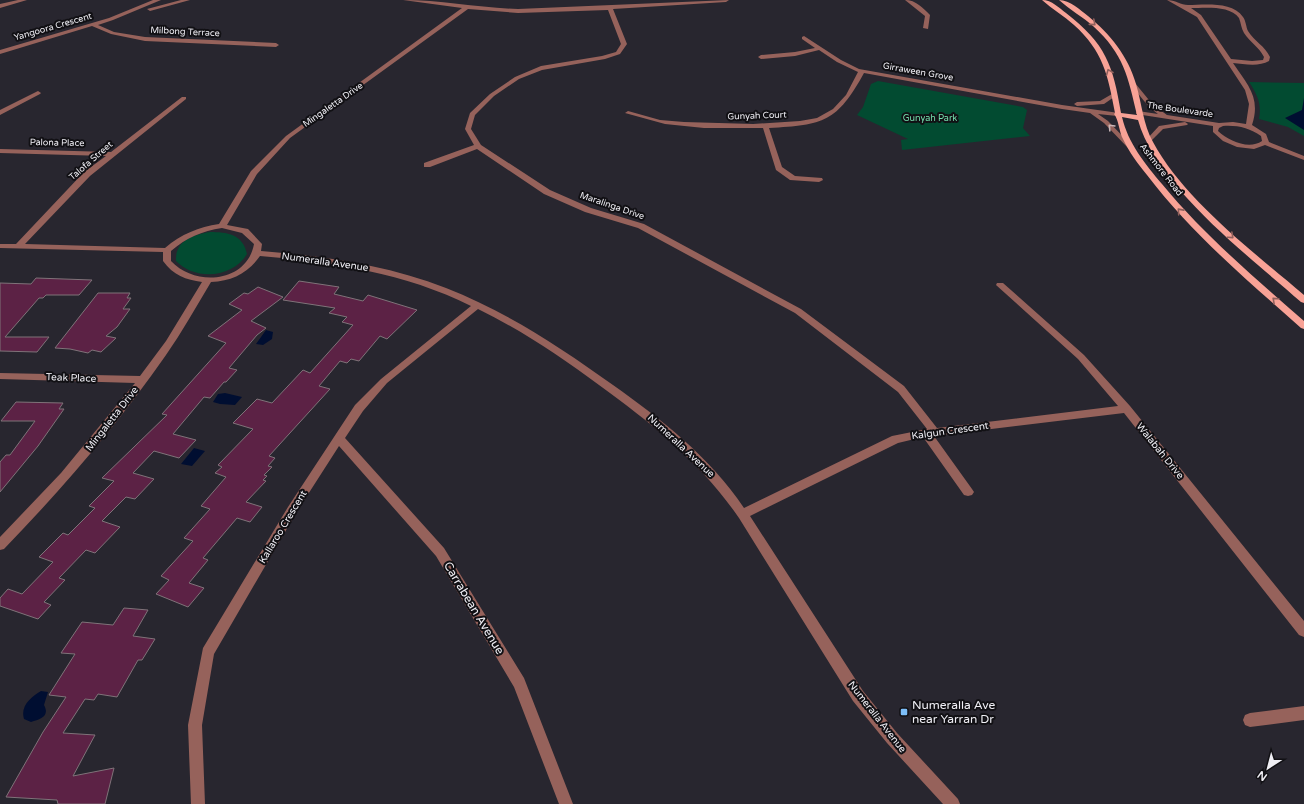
<svg xmlns="http://www.w3.org/2000/svg" width="1304" height="804" font-family="'Varela Round',sans-serif">
  <style>
    .green { fill: #024b31 }
    .water { fill: #000e31 }
    .building { fill: #5c2245; stroke: #7f7379 }
    .lines { fill: none; stroke-linecap: round; stroke-linejoin: round }
    .street { fill: #96625b; fill-rule: evenodd }
    .primary { fill: #f8a296; fill-rule: evenodd }
    .oneway { stroke: #90605c }
    .oneway2 { stroke: #cbb6b7 }
    .poi-dot { fill: #7dbef9; stroke: #111014; stroke-width: 1.5 }
    .labels { text-anchor: middle; dominant-baseline: central; stroke-width: 4; stroke-linejoin: round; paint-order: stroke }
    .far-street-label { font-size: 9px; fill: #efeef4; stroke: #111014 }
    .far-park-label { font-size: 9px; fill: #75e1af; stroke: #111014 }
    .street-label { font-size: 10px; fill: #efeef4; stroke: #111014 }
    .near-street-label { font-size: 12px; fill: #efeef4; stroke: #111014 }
    .near-poi-label { font-size: 12px; fill: #efeef4; stroke: #111014; text-anchor: start }
  </style>
  <rect width="100%" height="100%" fill="#28262f"/>
  <path class="green" d="M 878,81 L 1023,107 L 1027,110 L 1023,128 L 1030,136 L 902,150 L 901,140 L 908,139 L 857,115 L 863,107 L 871,84 Z
    M 1249,82 L 1304,83 L 1304,136 L 1288,127 L 1259,119 C 1262,104 1257,94 1249,82 Z
    M 210,232 C 227,232 243,234 247,254 C 233,278 195,281 176,261 C 175,241 192,235 210,232 Z"/>
  <path class="water" d="M 1304,98 L 1304,130 L 1285,118 L 1302,110 Z
    M 266,330 L 273,332 L 272,339 L 263,345 L 256,344 Z
    M 225,393 L 242,397 L 235,405 L 220,404 L 213,402 L 218,394 Z
    M 194,448 L 205,451 L 192,466 L 181,464 Z
    M 41,691 L 48,692 L 44,705 C 50,716 41,719 31,722 L 24,719 C 20,706 31,697 41,691 Z"/>
  <path class="building" d="M 36,278 L 92,280 L 79,295 L 46,295 L 43,298 L 39,298 L 5,337 L 49,337 L 37,352 L 0,351 L 0,283 L 31,284 Z
    M 299,281 L 339,287 L 334,294 L 363,301 L 368,295 L 417,310 L 387,339 L 380,336 L 359,361 L 351,359 L 347,363 L 340,361 L 319,386 L 330,389 L 269,456 L 275,458 L 268,466 L 272,467 L 264,475 L 267,476 L 263,480 L 266,481 L 246,502 L 262,507 L 250,522 L 237,518 L 203,558 L 208,560 L 189,583 L 204,588 L 188,607 L 156,594 L 169,580 L 161,576 L 193,541 L 184,538 L 210,509 L 201,506 L 226,477 L 215,473 L 222,467 L 218,465 L 253,429 L 233,423 L 257,399 L 272,403 L 303,370 L 310,373 L 353,325 L 342,322 L 347,317 L 329,313 L 335,308 L 283,300 Z
    M 258,287 L 283,297 L 251,321 L 266,328 L 257,335 L 229,368 L 237,370 L 226,382 L 224,382 L 210,398 L 204,397 L 173,434 L 196,440 L 179,458 L 154,451 L 133,473 L 154,479 L 135,499 L 126,497 L 102,521 L 120,527 L 95,553 L 86,550 L 59,578 L 65,580 L 44,602 L 51,605 L 38,619 L 0,606 L 0,598 L 8,589 L 22,594 L 53,562 L 39,557 L 63,533 L 68,535 L 95,508 L 89,506 L 114,481 L 102,478 L 167,415 L 162,414 L 226,343 L 208,336 L 242,310 L 229,304 L 244,293 L 248,294 Z
    M 98,293 L 130,293 L 127,298 L 131,298 L 123,309 L 130,309 L 117,327 L 106,336 L 116,338 L 101,352 L 92,350 L 88,353 L 70,349 L 55,348 Z
    M 16,402 L 63,403 L 59,409 L 64,409 L 38,446 L 0,492 L 0,462 L 6,455 L 10,455 L 35,421 L 1,421 Z
    M 124,608 L 148,610 L 133,636 L 155,639 L 142,660 L 138,660 L 117,697 L 98,694 L 94,700 L 85,699 L 63,733 L 95,735 L 73,776 L 114,768 L 105,804 L 58,804 L 57,800 L 6,797 L 43,732 L 66,697 L 49,695 L 75,654 L 61,653 L 82,622 L 113,625 Z"/>
  <g class="lines">
    <path class="street" d="M 18,0 L 27,0 L 0,8 L 0,4 Z
      M 153,0 L 161,0 L 113,20 L 98,25 L 114,32 L 145,37 L 276,43 L 279,45 L 276,47 L 145,41 L 111,34 L 92,26 L 0,54 L 0,50 L 109,18 Z
      M 181,0 L 190,0 L 150,11 L 147,9 Z
      M 403,0 C 442,0 480,8 518,9 L 729,0 L 726,2 L 613,9 L 627,44 L 620,54 L 605,59 L 542,70 L 519,79 L 494,96 L 475,115 L 471,129 L 481,145 L 550,190 L 591,208 L 644,224 L 801,309 L 904,386 L 937,428 L 1118,406 L 1078,359 L 996,285 L 997,283 L 1003,283 L 1084,355 L 1130,406 L 1304,621 L 1304,637 L 1299,635 L 1124,413 L 934,436 L 972,489 L 974,492 L 972,495 L 968,496 L 964,495 L 923,437 L 898,443 L 750,516 L 863,691 L 897,733 L 958,799 L 960,804 L 943,804 L 887,743 L 853,701 L 739,518 C 702,464 653,424 599,385 C 561,357 521,330 478,309 L 387,383 L 363,411 L 345,438 L 444,548 L 524,678 L 573,804 L 559,804 L 514,687 L 436,556 L 339,446 L 296,513 L 214,654 L 202,725 L 205,804 L 191,804 L 188,725 L 203,648 L 288,507 L 355,405 L 381,379 L 471,306 C 405,273 333,262 260,256 C 248,273 232,281 211,282 C 196,307 182,332 166,355 C 118,424 63,488 4,549 L 0,550 L 0,537 L 61,473 L 135,383 L 0,379 L 0,373 L 140,376 L 166,341 L 202,282 C 186,280 173,275 163,261 L 163,252 L 0,248 L 0,244 L 16,244 L 84,172 L 106,156 L 0,153 L 0,149 L 111,152 L 182,97 L 186,97 L 186,99 L 90,176 L 25,244 L 165,248 C 181,234 199,227 219,224 L 251,171 L 286,136 L 462,8 ZM 468,9 L 518,13 L 608,10 L 621,44 L 616,52 L 602,56 L 541,66 L 515,77 L 490,94 L 470,113 L 465,129 L 474,145 L 424,163 L 424,167 L 430,167 L 477,149 L 544,194 L 585,212 L 638,228 L 795,313 L 898,392 L 927,429 L 892,436 L 744,508 C 710,457 662,420 613,385 C 560,347 507,312 446,288 C 387,265 324,256 261,251 L 262,244 L 248,229 L 227,225 L 257,174 L 290,138 ZM 222,228 L 242,233 L 254,244 C 247,283 195,287 171,261 L 171,251 C 186,238 202,231 222,228 Z
      M 905,0 C 916,0 923,8 930,15 L 928,29 L 923,28 L 925,16 Z
      M 1167,0 C 1175,0 1181,5 1188,5 C 1204,5 1232,1 1243,17 C 1246,21 1246,27 1248,31 C 1254,41 1265,46 1270,57 L 1269,61 C 1259,67 1244,64 1233,63 C 1248,85 1261,98 1252,125 L 1266,134 L 1269,142 L 1304,156 L 1304,160 L 1265,145 L 1254,149 L 1237,147 L 1223,141 L 1213,132 L 1213,126 L 1136,114 L 1136,112 L 1138,111 L 1158,114 L 1149,107 L 1131,85 L 1131,83 L 1135,83 L 1153,105 L 1167,115 L 1219,123 L 1233,122 L 1246,124 L 1249,104 L 1245,90 L 1197,17 ZM 1191,8 C 1205,8 1230,5 1239,18 C 1241,23 1241,28 1244,33 C 1250,42 1259,47 1264,57 L 1263,60 L 1252,61 L 1231,59 L 1201,15 ZM 1223,126 C 1237,125 1250,128 1261,136 L 1262,141 C 1249,150 1229,141 1218,131 L 1219,128 Z
      M 804,36 L 841,60 L 859,69 L 1062,105 L 1119,113 L 1120,114 L 1117,116 L 1098,114 L 1108,121 L 1134,148 L 1129,149 L 1104,123 L 1090,113 L 1062,109 L 864,73 C 837,122 824,125 769,128 L 782,167 L 795,176 L 822,178 L 823,180 L 819,182 L 790,180 L 776,170 L 763,128 L 704,128 L 665,124 L 625,113 L 628,111 L 660,120 L 684,122 L 753,124 L 800,121 L 817,118 L 833,109 L 846,95 L 858,72 L 837,62 L 819,50 L 795,56 L 761,59 L 758,57 L 761,55 L 795,52 L 815,48 L 802,39 L 802,37 Z
      M 38,91 L 41,93 L 40,94 L 0,115 L 0,110 Z
      M 1112,94 L 1117,95 L 1104,104 L 1077,106 L 1074,104 L 1077,102 L 1100,101 Z
      M 1185,122 L 1188,124 L 1187,125 L 1163,129 L 1151,141 L 1146,140 L 1159,126 Z
      M 1304,706 L 1304,720 L 1250,727 L 1245,725 L 1243,720 L 1245,715 L 1250,713 Z"/>
    <path class="primary" d="M 1042,0 C 1052,0 1059,8 1066,13 C 1106,44 1113,65 1121,113 L 1137,115 C 1128,77 1124,54 1093,26 C 1083,17 1070,10 1059,0 C 1070,0 1080,10 1088,16 C 1110,34 1128,56 1136,84 C 1142,104 1143,124 1153,142 C 1184,200 1255,253 1304,295 L 1304,303 L 1301,302 C 1250,257 1156,186 1138,120 L 1122,117 C 1128,143 1145,164 1162,184 C 1204,235 1255,278 1304,321 L 1304,329 L 1301,328 C 1247,280 1191,233 1147,175 C 1138,164 1129,152 1123,139 C 1119,132 1119,120 1114,114 L 1115,113 C 1108,75 1103,51 1074,25 C 1064,16 1052,9 1042,0 Z"/>
  </g>
  <defs><path id="oneway-chevron" d="M-2-3.5L2.5 0L-2 3.5" fill="none" stroke-width="1.6" stroke-linecap="round" stroke-linejoin="round"/></defs>
  <g class="oneway">
    <use href="#oneway-chevron" transform="translate(1093 23) rotate(41)"/>
    <use href="#oneway-chevron" transform="translate(1109 72) rotate(-112)"/>
    <use href="#oneway-chevron" transform="translate(1180 211) rotate(-132)"/>
    <use href="#oneway-chevron" transform="translate(1231 236) rotate(42)"/>
    <use href="#oneway-chevron" transform="translate(1275 300) rotate(-138)"/>
  </g>
  <use class="oneway2" href="#oneway-chevron" transform="translate(1111 127) rotate(-134)"/>
  <rect class="poi-dot" x="900" y="708" width="8" height="8" rx="2"/>
  <g class="labels">
    <g class="far-street-label">
      <text transform="translate(53 27) rotate(-16)">Yangoora Crescent</text>
      <text transform="translate(185 32) rotate(3)">Milbong Terrace</text>
      <text transform="translate(918 72) rotate(10)">Girraween Grove</text>
      <text transform="translate(333 105) rotate(-35)">Mingaletta Drive</text>
      <text transform="translate(1180 110) rotate(8)">The Boulevarde</text>
      <text transform="translate(757 116) rotate(-2)">Gunyah Court</text>
      <text transform="translate(57 143) rotate(1)">Palona Place</text>
      <text transform="translate(91 161) rotate(-41)">Talofa Street</text>
      <text transform="translate(1161 170) rotate(52)">Ashmore Road</text>
      <text transform="translate(612 206) rotate(19)">Maralinga Drive</text>
    </g>
    <g class="far-park-label">
      <text x="930" y="118">Gunyah Park</text>
    </g>
    <g class="street-label">
      <text transform="translate(325 262) rotate(8)">Numeralla Avenue</text>
      <text transform="translate(71 378) rotate(2)">Teak Place</text>
      <text transform="translate(112 419) rotate(-52)">Mingaletta Drive</text>
      <text transform="translate(950 431) rotate(-8)">Kalgun Crescent</text>
      <text transform="translate(681 446) rotate(43)">Numeralla Avenue</text>
      <text transform="translate(1160 451) rotate(51)">Walabah Drive</text>
      <text transform="translate(283 527) rotate(-59)">Kallaroo Crescent</text>
      <text transform="translate(877 717) rotate(52)">Numeralla Avenue</text>
    </g>
    <g class="near-street-label">
      <text transform="translate(474 608) rotate(59)">Carrabean Avenue</text>
    </g>
    <g class="near-poi-label">
      <text x="912" y="705">Numeralla Ave<tspan x="912" dy="14">near Yarran Dr</tspan></text>
    </g>
  </g>
  <g transform="translate(1268 768) rotate(216)" stroke="#111014" stroke-width="3" paint-order="stroke">
  <path d="M0-3L7 15L0 10L-7 15Z" fill="#efeef4"/>
  <text y="-6" font-size="11" font-weight="bold" text-anchor="middle" fill="#efeef4">N</text>
  </g>
</svg>
